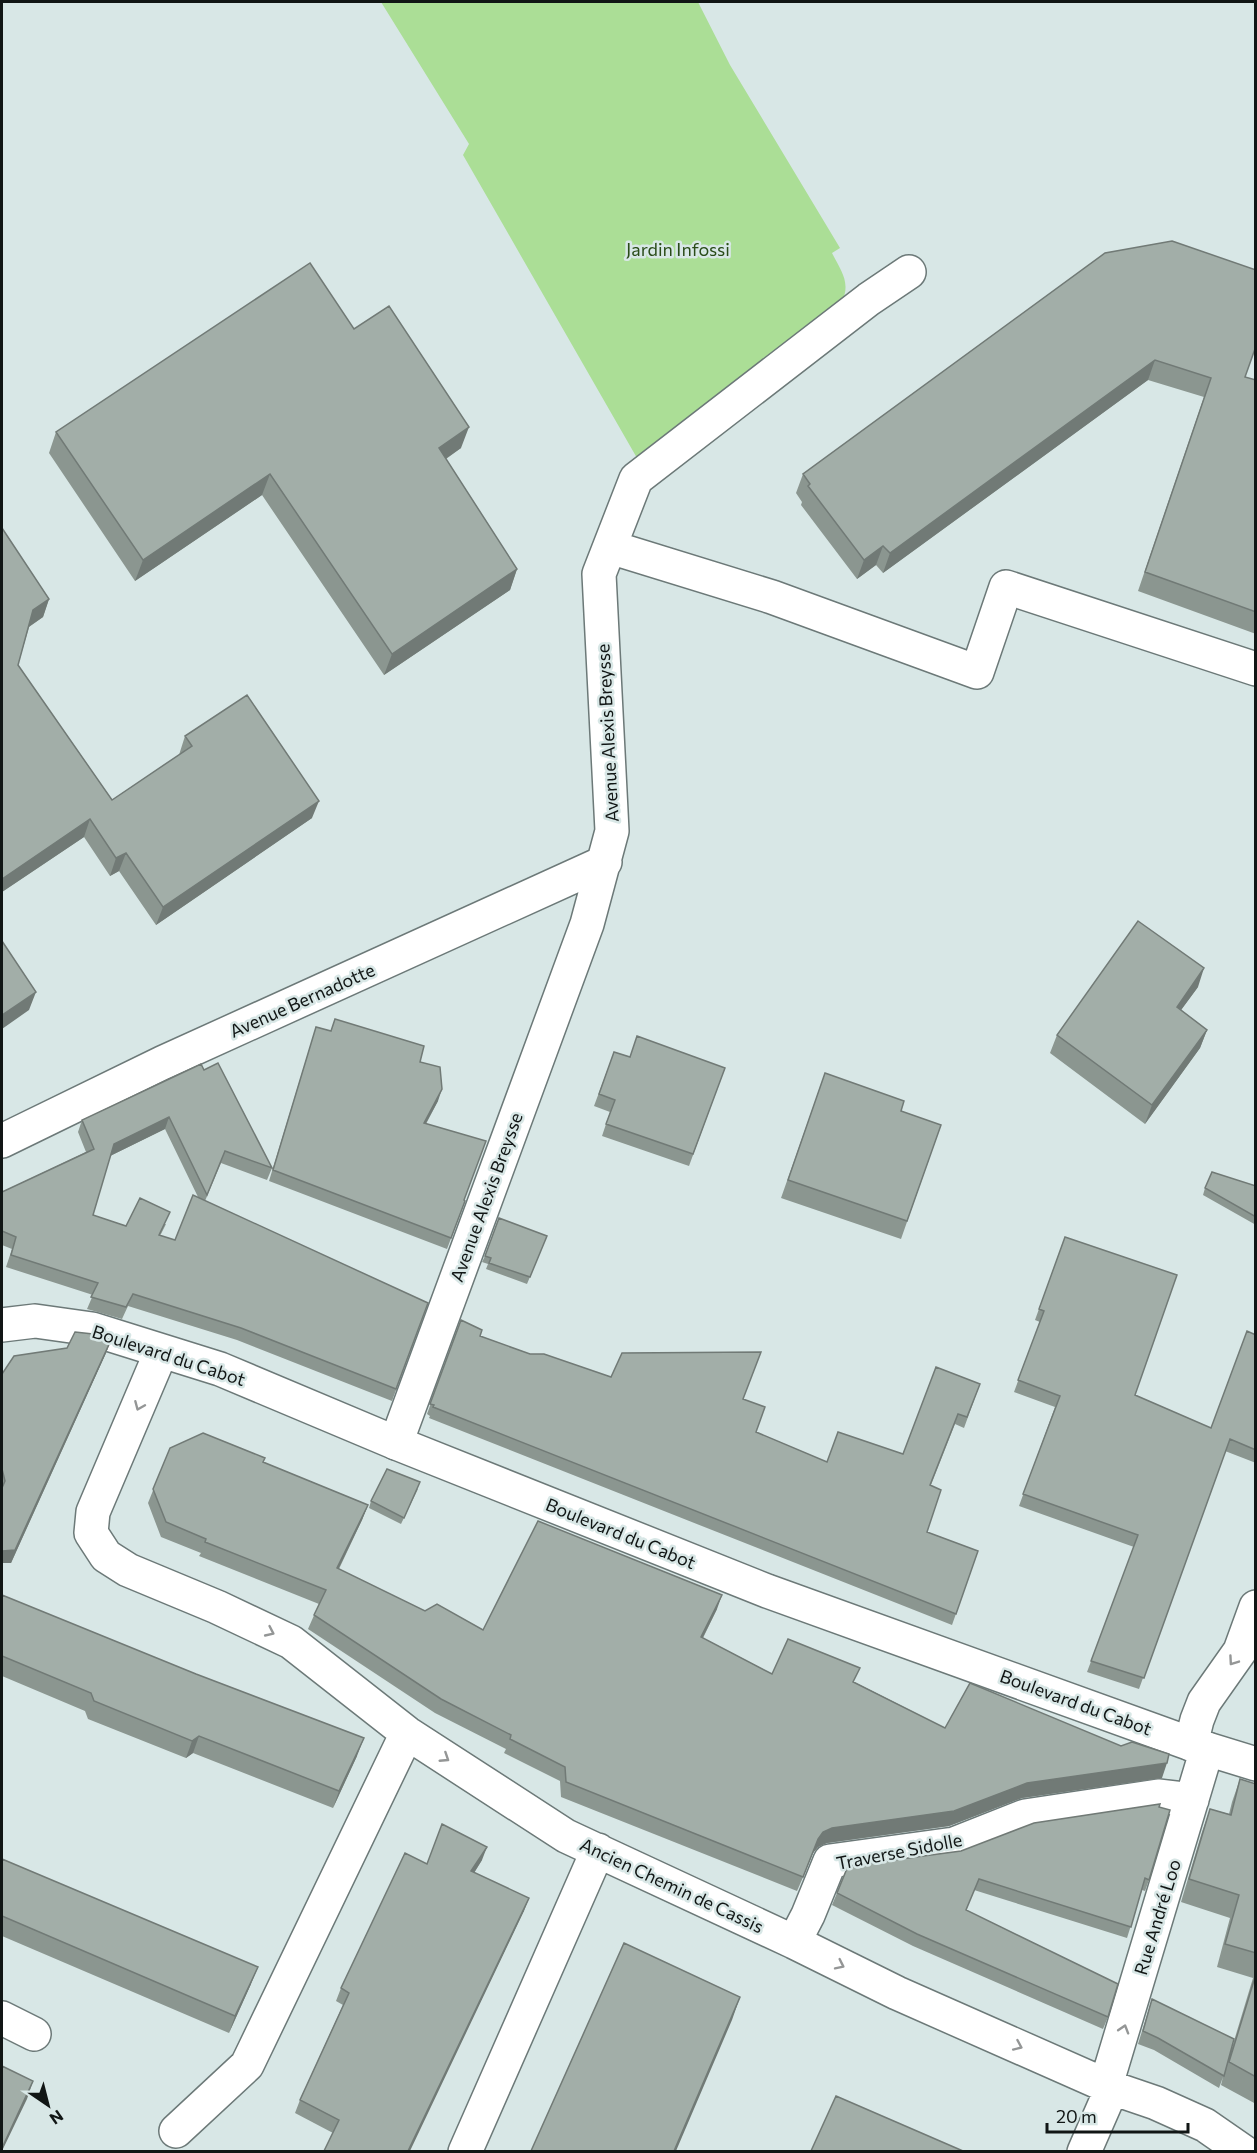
<svg xmlns="http://www.w3.org/2000/svg" width="1257" height="2153" font-family="Commissioner,sans-serif">
  <style>
    .park { fill: #abde96 }
    .lines { fill: none; stroke-linecap: round; stroke-linejoin: round }
    .street-casing { stroke: #6c7978; stroke-width: 36 }
    .secondary-casing { stroke: #6c7978; stroke-width: 36 }
    .street { stroke: #fff; stroke-width: 33 }
    .secondary { stroke: #fff; stroke-width: 33 }
    .wall { fill: #8b9690; fill-rule: evenodd }
    .shaded-wall { fill: #717a76 }
    .building { fill: #a2aea8; stroke: #717a76; stroke-width: 1.5 }
    .oneway { stroke: #949696 }
    .labels { text-anchor: middle; dominant-baseline: central; stroke-width: 5; stroke-linejoin: round; paint-order: stroke }
    .park-label { font-size: 18px; fill: #294c18; stroke: #d8e7e6 }
    .street-label { font-size: 18px; fill: #111615; stroke: #d8e7e6 }
  </style>
  <rect width="100%" height="100%" fill="#d8e7e6"/>
  <path class="park" d="M 381,2 L 698,2 L 730,65 L 840,248 L 832,253 C 841,271 851,282 842,302 L 637,458 L 463,155 L 469,144 Z"/>
  <g class="lines">
    <g class="street-casing">
      <path id="street" d="M 610,547 L 772,597 L 977,672 L 1006,587 L 1256,669
        M 2,1141 L 162,1063 L 605,862
        M 161,1352 L 93,1512 L 91,1533 L 106,1556 L 128,1570 L 217,1607 L 291,1642 L 407,1733 L 566,1836 L 794,1942 L 897,1993 L 1112,2088 L 1156,2103 L 1205,2125 L 1244,2152
        M 396,1443 L 587,924 L 612,831 L 599,574 L 636,479 L 869,299 L 909,272
        M 1191,1744 L 1197,1720 L 1204,1702 L 1240,1651 L 1256,1607
        M 794,1942 L 808,1915 L 830,1861 L 954,1844 L 1025,1816 L 1158,1796 L 1192,1800
        M 2,2018 L 34,2034
        M 1106,2085 L 1207,1749
        M 176,2131 L 247,2065 L 407,1733
        M 465,2152 L 598,1850
        M 1084,2152 L 1112,2088"/>
    </g>
    <g class="secondary-casing">
      <path id="secondary" d="M 2,1325 L 35,1321 L 92,1329 L 220,1369 L 396,1443 L 767,1591 L 1191,1744 L 1256,1764"/>
    </g>
    <use href="#street" class="street"/>
    <use href="#secondary" class="secondary"/>
  </g>
  <path class="wall" d="M 1105,253 L 1245,377 L 1256,380 L 1256,634 L 1138,591 L 1204,397 L 1148,380 L 883,573 L 876,565 L 857,579 L 801,505 L 802,502 L 796,493 L 803,474 Z
    M 354,329 L 461,448 L 446,459 L 517,569 L 510,590 L 384,675 L 262,495 L 135,581 L 49,453 L 56,432 Z
    M 2,528 L 49,599 L 43,617 L 29,627 L 18,665 L 112,800 L 179,755 L 185,736 L 312,818 L 156,925 L 119,871 L 110,876 L 84,837 L 2,892 Z
    M 1198,987 L 1181,1010 L 1207,1030 L 1200,1048 L 1145,1124 L 1050,1053 L 1057,1035 Z
    M 335,1019 L 420,1062 L 438,1101 L 426,1124 L 464,1200 L 465,1201 L 447,1249 L 269,1181 L 316,1027 L 331,1031 Z
    M 614,1052 L 630,1057 L 725,1068 L 689,1166 L 602,1136 L 610,1112 L 594,1106 Z
    M 204,1070 L 272,1168 L 267,1180 L 221,1163 L 205,1201 L 428,1303 L 392,1401 L 237,1340 L 128,1306 L 122,1319 L 87,1309 L 93,1295 L 6,1267 L 12,1249 L 2,1245 L 2,1192 L 86,1152 L 78,1132 L 82,1120 ZM 165,1129 L 198,1197 L 175,1240 L 160,1236 L 166,1224 L 126,1226 L 93,1215 L 110,1156 Z
    M 825,1073 L 901,1111 L 941,1125 L 901,1239 L 781,1198 Z
    M 1256,1186 L 1256,1225 L 1203,1195 L 1205,1188 Z
    M 547,1236 L 527,1284 L 486,1269 L 488,1264 L 482,1262 L 485,1256 Z
    M 1065,1237 L 1135,1395 L 1211,1428 L 1256,1335 L 1256,1463 L 1225,1451 L 1139,1689 L 1087,1672 L 1134,1547 L 1019,1506 L 1055,1407 L 1014,1392 L 1040,1322 L 1035,1320 Z
    M 461,1320 L 480,1336 L 530,1354 L 611,1377 L 743,1399 L 756,1432 L 827,1462 L 903,1454 L 980,1384 L 964,1428 L 955,1424 L 931,1485 L 927,1532 L 978,1551 L 952,1625 L 429,1418 L 430,1416 L 427,1414 Z
    M 111,1340 L 106,1353 L 11,1563 L 2,1563 L 2,1374 L 67,1348 Z
    M 170,1448 L 263,1462 L 368,1505 L 362,1520 L 339,1569 L 425,1611 L 483,1630 L 717,1609 L 703,1638 L 772,1674 L 855,1682 L 945,1728 L 1162,1778 L 1022,1798 L 949,1826 L 827,1843 L 818,1847 L 813,1853 L 797,1891 L 561,1797 L 560,1781 L 504,1753 L 506,1749 L 435,1713 L 308,1629 L 319,1604 L 199,1556 L 201,1553 L 161,1537 L 148,1503 Z
    M 418,1489 L 401,1524 L 369,1508 L 371,1501 Z
    M 2,1595 L 357,1756 L 333,1808 L 193,1753 L 186,1758 L 88,1719 L 85,1711 L 2,1676 Z
    M 1240,1779 L 1256,1784 L 1256,2104 L 1221,2085 L 1223,2077 L 1219,2088 L 1154,2050 L 1138,2044 L 1152,1999 L 1227,2064 L 1253,1978 L 1217,1967 L 1230,1918 L 1181,1902 L 1202,1832 L 1210,1809 L 1229,1814 L 1232,1802 Z
    M 1034,1823 L 1149,1880 L 1145,1891 L 1142,1890 L 1127,1938 L 974,1890 L 966,1910 L 1108,2017 L 1103,2029 L 913,1946 L 832,1905 L 837,1893 L 961,1851 Z
    M 2,1859 L 251,1984 L 229,2033 L 2,1936 Z
    M 482,1860 L 474,1873 L 524,1911 L 333,2133 L 295,2113 L 300,2100 L 343,2005 L 336,2001 L 341,1988 L 427,1864 Z"/>
  <path class="shaded-wall" d="M 1155,360 L 1148,380 L 883,573 L 890,553 Z
    M 469,427 L 461,448 L 431,469 L 439,448 Z
    M 270,474 L 262,495 L 135,581 L 143,560 Z
    M 883,546 L 876,565 L 857,579 L 864,560 Z
    M 517,569 L 510,590 L 384,675 L 392,654 Z
    M 49,599 L 43,617 L 27,628 L 33,610 Z
    M 319,801 L 312,818 L 156,925 L 163,907 Z
    M 90,819 L 84,837 L 2,892 L 2,879 Z
    M 126,853 L 119,871 L 110,876 L 116,858 Z
    M 1204,968 L 1198,987 L 1170,1025 L 1177,1007 Z
    M 36,992 L 29,1010 L 2,1029 L 2,1015 Z
    M 1207,1030 L 1200,1048 L 1145,1124 L 1152,1105 Z
    M 442,1089 L 438,1101 L 420,1134 L 424,1123 Z
    M 169,1117 L 165,1129 L 110,1156 L 114,1144 Z
    M 111,1340 L 106,1353 L 11,1563 L 2,1563 L 2,1551 Z
    M 368,1505 L 362,1520 L 332,1582 L 337,1568 Z
    M 722,1595 L 717,1609 L 696,1651 L 701,1637 Z
    M 199,1736 L 193,1753 L 186,1758 L 192,1741 Z
    M 364,1738 L 357,1756 L 333,1808 L 339,1791 Z
    M 1167,1763 L 1162,1778 L 1022,1798 L 949,1826 L 827,1843 L 818,1847 L 813,1853 L 797,1891 L 818,1839 L 823,1832 L 832,1828 L 1027,1783 Z
    M 487,1847 L 482,1860 L 467,1884 L 471,1871 Z
    M 529,1898 L 524,1911 L 410,2151 L 408,2151 Z
    M 258,1967 L 251,1984 L 229,2033 L 235,2016 Z
    M 740,1997 L 732,2020 L 676,2151 L 674,2151 Z
    M 33,2081 L 27,2099 L 2,2151 L 2,2148 Z"/>
  <path class="building" d="M 1172,241 L 1256,270 L 1256,346 L 1245,377 L 1256,380 L 1256,612 L 1145,572 L 1211,378 L 1155,360 L 890,553 L 883,546 L 864,560 L 808,486 L 810,484 L 803,474 L 1105,253 Z
    M 310,263 L 354,329 L 389,306 L 469,427 L 439,448 L 517,569 L 392,654 L 270,474 L 143,560 L 56,432 Z
    M 2,528 L 49,599 L 33,610 L 18,665 L 112,800 L 192,746 L 185,736 L 247,695 L 319,801 L 163,907 L 126,853 L 116,858 L 90,819 L 2,879 Z
    M 1138,921 L 1204,968 L 1177,1007 L 1207,1030 L 1152,1105 L 1057,1035 Z
    M 2,941 L 36,992 L 2,1015 Z
    M 335,1019 L 424,1046 L 420,1062 L 440,1067 L 442,1089 L 424,1123 L 486,1141 L 464,1200 L 465,1201 L 451,1238 L 273,1170 L 316,1027 L 331,1031 Z
    M 637,1036 L 725,1068 L 693,1154 L 606,1124 L 615,1100 L 599,1094 L 614,1052 L 630,1057 Z
    M 218,1063 L 272,1168 L 225,1151 L 207,1195 L 169,1117 L 114,1144 L 93,1215 L 126,1226 L 140,1198 L 170,1212 L 159,1235 L 175,1240 L 193,1195 L 428,1303 L 396,1389 L 241,1328 L 133,1294 L 126,1307 L 91,1297 L 98,1283 L 11,1255 L 16,1237 L 2,1231 L 2,1192 L 94,1149 L 82,1120 L 201,1064 L 204,1070 Z
    M 825,1073 L 904,1101 L 901,1111 L 941,1125 L 907,1221 L 788,1180 Z
    M 1212,1172 L 1256,1186 L 1256,1217 L 1205,1188 Z
    M 499,1218 L 547,1236 L 530,1277 L 489,1263 L 491,1258 L 485,1256 Z
    M 1065,1237 L 1177,1275 L 1135,1395 L 1211,1428 L 1247,1331 L 1256,1335 L 1256,1450 L 1230,1439 L 1144,1678 L 1091,1661 L 1138,1535 L 1023,1494 L 1060,1396 L 1018,1380 L 1044,1311 L 1039,1309 Z
    M 461,1320 L 482,1330 L 480,1336 L 530,1354 L 544,1354 L 611,1377 L 622,1353 L 761,1352 L 743,1399 L 765,1407 L 756,1432 L 827,1462 L 838,1432 L 903,1454 L 936,1367 L 980,1384 L 967,1417 L 958,1414 L 930,1485 L 941,1490 L 927,1532 L 978,1551 L 956,1614 L 433,1407 L 434,1405 L 430,1404 Z
    M 75,1332 L 93,1334 L 111,1340 L 15,1550 L 2,1551 L 2,1488 L 5,1481 L 2,1469 L 2,1374 L 14,1356 L 67,1348 Z
    M 203,1433 L 265,1458 L 263,1462 L 368,1505 L 337,1568 L 425,1611 L 437,1604 L 483,1630 L 538,1521 L 722,1595 L 701,1637 L 772,1674 L 788,1639 L 860,1668 L 853,1682 L 945,1728 L 970,1683 L 1121,1746 L 1132,1742 L 1169,1754 L 1167,1763 L 1027,1783 L 954,1811 L 832,1828 L 823,1832 L 818,1839 L 803,1877 L 566,1782 L 565,1767 L 510,1739 L 511,1735 L 441,1699 L 314,1615 L 326,1590 L 205,1542 L 206,1539 L 166,1522 L 153,1489 L 170,1448 Z
    M 387,1469 L 420,1482 L 404,1518 L 371,1501 Z
    M 2,1595 L 196,1674 L 364,1738 L 339,1791 L 199,1736 L 192,1741 L 94,1701 L 91,1693 L 2,1656 Z
    M 1240,1779 L 1256,1784 L 1256,1953 L 1225,1944 L 1239,1895 L 1189,1879 L 1210,1809 L 1231,1815 Z
    M 1160,1804 L 1159,1807 L 1170,1810 L 1149,1880 L 1145,1878 L 1131,1927 L 979,1879 L 966,1910 L 1118,1984 L 1108,2017 L 917,1934 L 837,1893 L 848,1866 L 961,1851 L 1034,1823 Z
    M 442,1824 L 487,1847 L 471,1871 L 529,1898 L 408,2151 L 324,2151 L 339,2120 L 300,2100 L 349,1993 L 341,1988 L 405,1853 L 427,1864 Z
    M 2,1859 L 258,1967 L 235,2016 L 2,1916 Z
    M 624,1943 L 740,1997 L 674,2151 L 531,2151 Z
    M 1256,1974 L 1256,2077 L 1229,2062 Z
    M 1152,1999 L 1234,2039 L 1224,2076 L 1158,2038 L 1143,2031 Z
    M 2,2066 L 33,2081 L 2,2148 Z
    M 836,2096 L 963,2151 L 811,2151 Z"/>
  <defs><path id="oneway-chevron" d="M-2-3.5L2.5 0L-2 3.5" fill="none" stroke-width="1.6" stroke-linecap="round" stroke-linejoin="round" transform="scale(1.5)"/></defs>
  <g class="oneway">
    <use href="#oneway-chevron" transform="translate(139 1406) rotate(113)"/>
    <use href="#oneway-chevron" transform="translate(270 1632) rotate(25)"/>
    <use href="#oneway-chevron" transform="translate(1233 1661) rotate(125)"/>
    <use href="#oneway-chevron" transform="translate(445 1758) rotate(33)"/>
    <use href="#oneway-chevron" transform="translate(840 1965) rotate(26)"/>
    <use href="#oneway-chevron" transform="translate(1124 2029) rotate(-73)"/>
    <use href="#oneway-chevron" transform="translate(1018 2046) rotate(24)"/>
  </g>
  <g class="labels">
    <g class="park-label">
      <text x="678" y="249">Jardin Infossi</text>
    </g>
    <g class="street-label">
      <text transform="translate(607 733) rotate(-93)">Avenue Alexis Breysse</text>
      <text transform="translate(302 1000) rotate(-24)">Avenue Bernadotte</text>
      <text transform="translate(486 1197) rotate(-70)">Avenue Alexis Breysse</text>
      <text transform="translate(169 1355) rotate(18)">Boulevard du Cabot</text>
      <text transform="translate(621 1533) rotate(22)">Boulevard du Cabot</text>
      <text transform="translate(1076 1702) rotate(20)">Boulevard du Cabot</text>
      <text transform="translate(899 1851) rotate(-11)">Traverse Sidolle</text>
      <text transform="translate(672 1885) rotate(25)">Ancien Chemin de Cassis</text>
      <text transform="translate(1157 1917) rotate(-73)">Rue André Loo</text>
    </g>
  </g>
  <rect width="1257" height="2153" fill="none" stroke="#111615" stroke-width="6"/>
  <g transform="translate(48 2105) rotate(145)" stroke="#d8e7e6" stroke-width="4.5" paint-order="stroke">
  <path d="M0-4.5L10 22L0 15L-10 22Z" fill="#111615"/>
  <text y="-9" font-size="16" font-weight="bold" text-anchor="middle" fill="#111615">N</text>
  </g>
  <path d="M1047 2123v9h141v-9" fill="none" stroke="#111615" stroke-width="3"/>
  <text x="1056" y="2123" font-size="18" fill="#111615" stroke="#d8e7e6" stroke-width="4.5" paint-order="stroke">20 m</text>
</svg>
